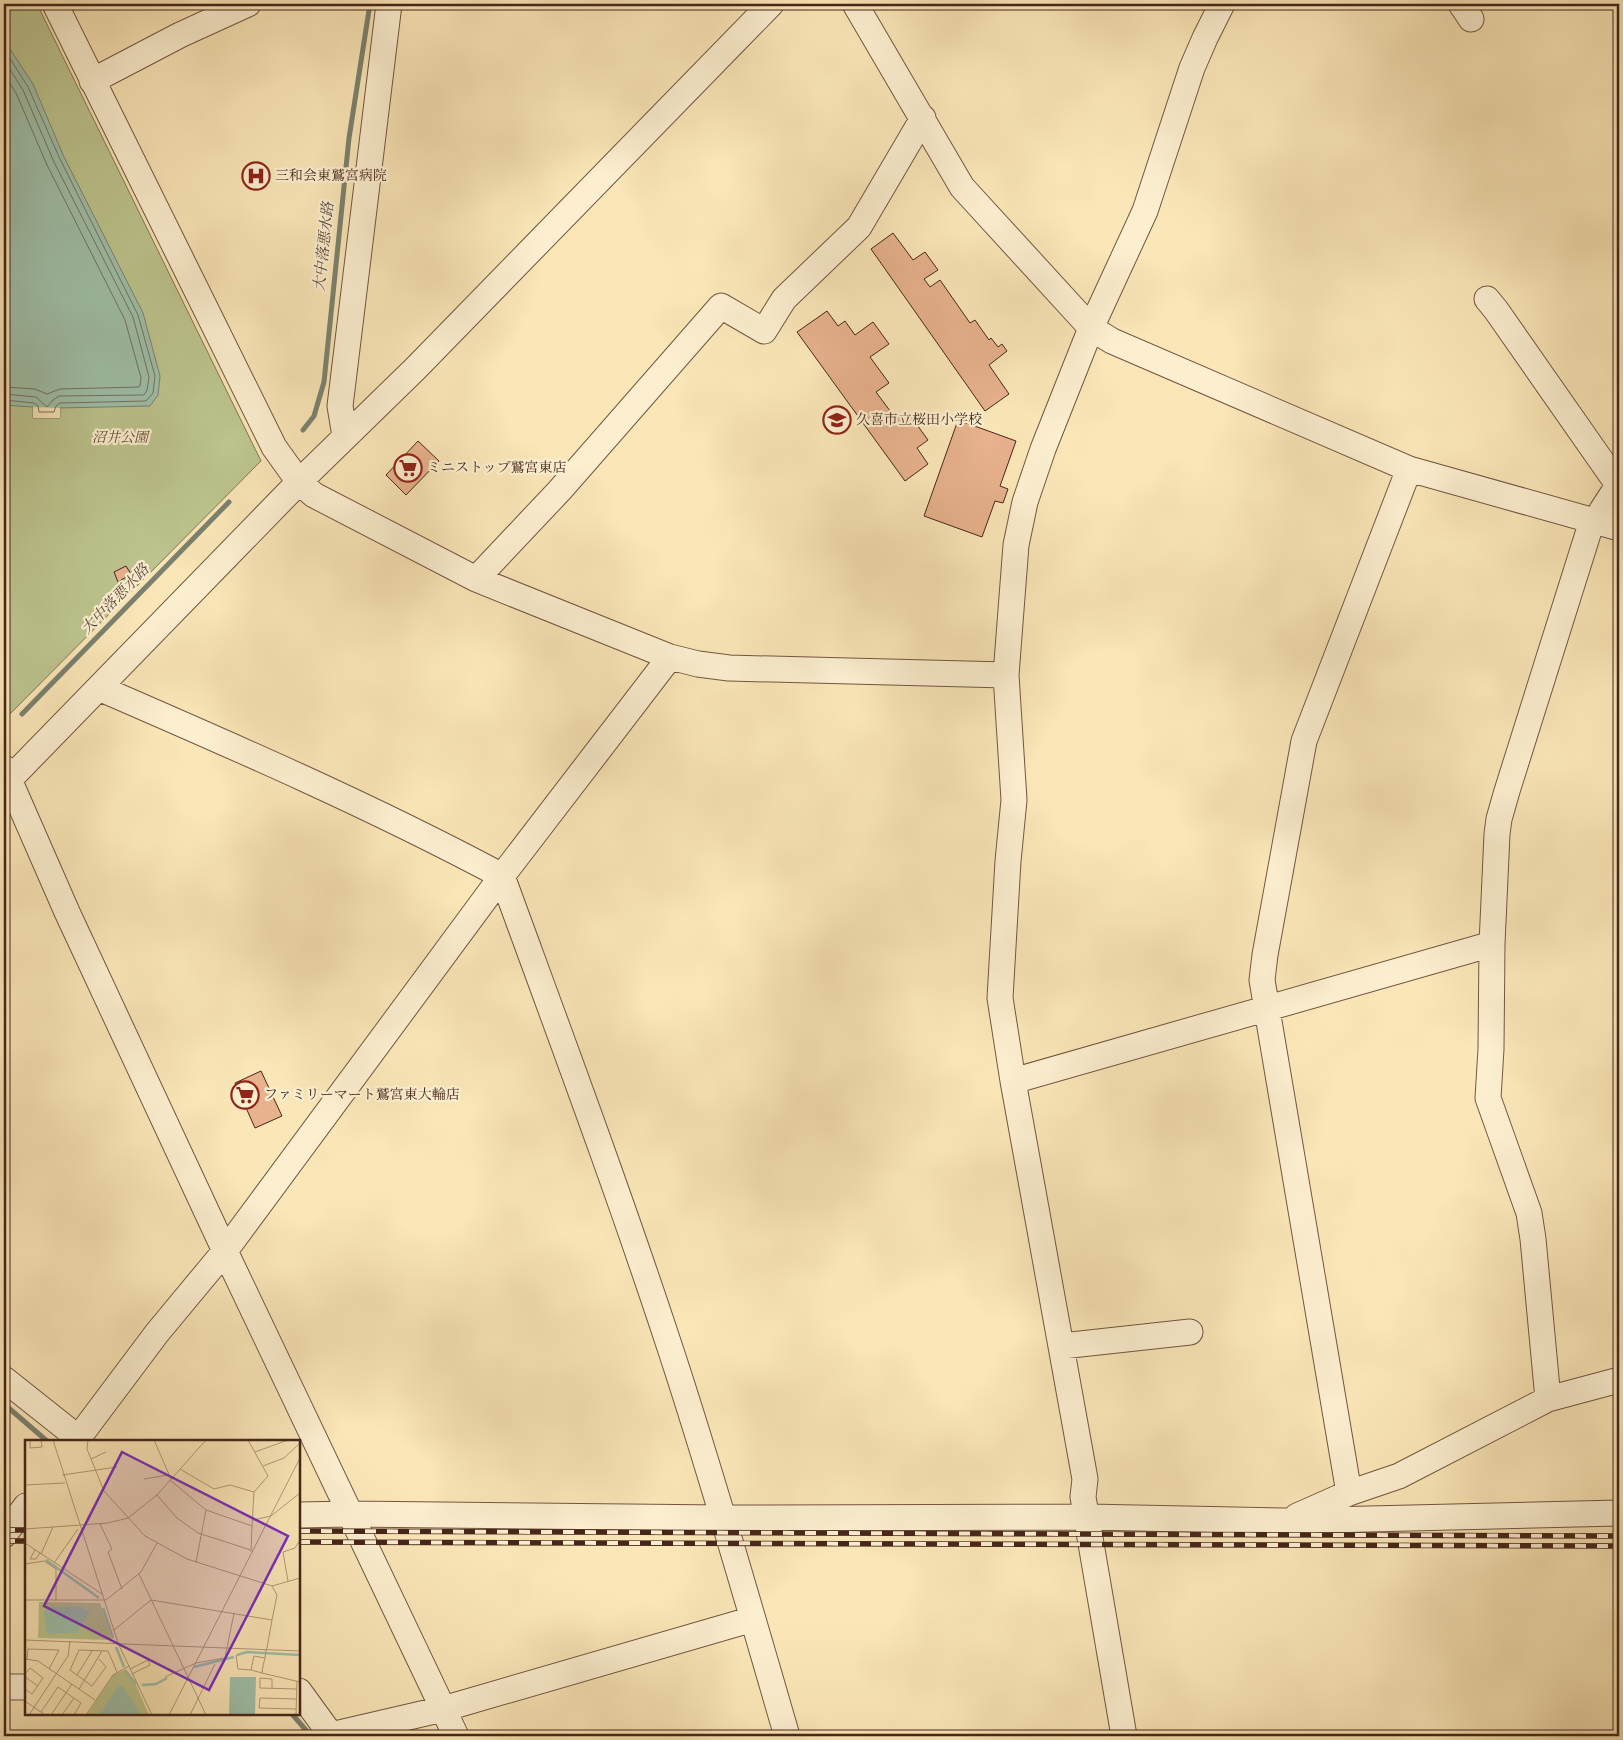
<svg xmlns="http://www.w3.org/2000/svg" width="1623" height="1740" font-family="'Old Standard TT','Noto Serif JP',serif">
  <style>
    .green { fill: #bdc58f; stroke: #827654 }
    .water { fill: #9fc0aa; stroke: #7b8270 }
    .pier { fill: #fae6b7 }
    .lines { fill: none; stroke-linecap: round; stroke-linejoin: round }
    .shore { stroke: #727362; stroke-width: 1 }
    .stream { stroke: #7b8270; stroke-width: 5 }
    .building { fill: #e7b28d; stroke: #46261a }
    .minor-casing { stroke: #735641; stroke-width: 27 }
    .minor { stroke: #fcefd0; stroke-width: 25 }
    .rail-casing { stroke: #46261a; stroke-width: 5.5 }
    .rail { stroke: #fcefd0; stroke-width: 4; stroke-dasharray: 11; stroke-linecap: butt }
    .labels { text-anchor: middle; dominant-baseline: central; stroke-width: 4.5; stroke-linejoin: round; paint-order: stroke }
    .poi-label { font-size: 14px; fill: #46261a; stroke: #fcefd0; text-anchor: start }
    .park-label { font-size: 14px; font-style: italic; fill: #644e37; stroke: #fcefd0 }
    .water-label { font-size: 15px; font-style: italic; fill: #5c4c3e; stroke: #fcefd0 }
    .inset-river { fill: none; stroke: #9fc0aa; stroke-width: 2.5 }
    .inset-road { fill: none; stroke: #b29978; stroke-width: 1 }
    .view { fill: #7b2cbf; fill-opacity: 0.15; stroke: #7b2cbf; stroke-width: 2.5 }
    .inset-edge { fill: none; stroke: #46261a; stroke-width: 2.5 }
  </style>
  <rect width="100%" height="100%" fill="#fae6b7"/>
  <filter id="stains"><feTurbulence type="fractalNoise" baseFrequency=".004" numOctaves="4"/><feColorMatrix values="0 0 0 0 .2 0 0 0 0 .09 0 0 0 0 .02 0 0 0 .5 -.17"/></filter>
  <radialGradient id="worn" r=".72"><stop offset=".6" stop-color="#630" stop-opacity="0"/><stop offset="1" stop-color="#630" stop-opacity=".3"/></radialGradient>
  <path class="green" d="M 4,4 L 37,4 L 261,461 L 7,717 L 4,710 Z"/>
  <path class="water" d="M 4,40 L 33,84 L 64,157 L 143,313 L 160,376 L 158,395 L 150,406 L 60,408 L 60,418 L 33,418 L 33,407 L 4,405 Z"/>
  <path class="pier" d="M 33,407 L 60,408 L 60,418 L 33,418 Z"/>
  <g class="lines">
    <path class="shore" d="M 4,49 L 28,87 L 60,159 L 138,315 L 155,376 L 153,393 L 146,401 L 60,403 L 56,406 L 54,412 L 39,412 L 38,406 L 34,403 L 4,400
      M 4,60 L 23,90 L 54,162 L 133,317 L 149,377 L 147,390 L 144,395 L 59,396 L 53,400 L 47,407 L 36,397 L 4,394
      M 4,74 L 16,93 L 47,165 L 125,320 L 141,378 L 140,386 L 138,387 L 60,389 L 47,394 L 35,389 L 4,387"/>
    <path class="stream" d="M 303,430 L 314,416 L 324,382 L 349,138 L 370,4
      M 22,714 L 229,502
      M 4,1404 L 47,1441
      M 292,1714 L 311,1736"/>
  </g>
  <path class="building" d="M 893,233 L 913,260 L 925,252 L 938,270 L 924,279 L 930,287 L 940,280 L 970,323 L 975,320 L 989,340 L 991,338 L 998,347 L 1002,344 L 1007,351 L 989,365 L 1009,394 L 985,411 L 871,249 Z
    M 827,311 L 838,326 L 845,321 L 855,335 L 873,322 L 889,344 L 870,357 L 889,383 L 876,392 L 896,419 L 907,411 L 928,440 L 917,448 L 928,464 L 905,481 L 797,332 Z
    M 958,420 L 1016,441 L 1000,486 L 1008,489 L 1003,503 L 995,501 L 982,537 L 924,516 Z
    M 418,441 L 439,461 L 406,495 L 386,475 Z
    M 126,566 L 131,574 L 118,582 L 114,572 Z
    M 261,1071 L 282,1116 L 255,1128 L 235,1083 Z"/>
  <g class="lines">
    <g class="minor-casing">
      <path id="minor" d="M 55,4 L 274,447 L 299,482 L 314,495 L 476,579 L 670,657 L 698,664 L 729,668 L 1006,675
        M 855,4 L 962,187 L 1091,328 L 1112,341 L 1409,469 L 1619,528
        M 1461,4 L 1471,19
        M 92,81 L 180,35 L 248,4
        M 1487,299 L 1496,310 L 1612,476 L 1619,482
        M 345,436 L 340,406 L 389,4
        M 1592,521 L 1507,791 L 1499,819 L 1497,834 L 1492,944 L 1491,1049 L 1488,1098 L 1529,1213 L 1533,1239 L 1548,1399 L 1619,1380
        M 1598,523 L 1602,510 L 1619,484
        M 476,579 L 560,490 L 721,306 L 764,331 L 784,299 L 859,227 L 923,118
        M 99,688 C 235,747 371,806 502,876 C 560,1035 620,1195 673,1357 C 714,1482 750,1609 787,1736
        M 4,768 L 67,912 L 225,1251 L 456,1736
        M 4,785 L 299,482 L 415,369 L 771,4
        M 1013,1081 L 1492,944
        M 1062,1346 L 1190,1332
        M 4,1379 L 67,1429 L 76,1441
        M 76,1441 L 157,1333 L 225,1251 L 502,876 L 670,657
        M 1349,1493 L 1262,980 L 1265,955 L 1304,741 L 1409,469
        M 299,1515 L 349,1514 L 724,1518 L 1087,1517 L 1285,1521 L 1619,1513
        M 1297,1516 L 1349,1493 L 1399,1476 L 1548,1399
        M 4,1535 L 26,1506
        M 4,1687 L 26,1687
        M 299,1691 L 331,1735 L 443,1709 L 753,1619
        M 1124,1736 L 1083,1497 L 1085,1479 L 1013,1081 L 1000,998 L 1008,861 L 1014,800 L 1006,675 L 1016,545 L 1025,502 L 1043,449 L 1091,328 L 1145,211 L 1192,68 L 1205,38 L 1222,4"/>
    </g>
    <use href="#minor" class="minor"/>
    <g class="rail-casing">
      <path id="rail" d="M 4,1530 L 26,1530
        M 299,1531 L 1619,1536
        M 4,1541 L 26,1541
        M 299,1542 L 1619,1546"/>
    </g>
    <use href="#rail" class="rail"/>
  </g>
  <defs>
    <g id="hospital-ring" transform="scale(1.4375)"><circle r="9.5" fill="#fcefd0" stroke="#8f2418" stroke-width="1.5"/><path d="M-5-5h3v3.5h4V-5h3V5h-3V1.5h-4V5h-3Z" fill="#8f2418"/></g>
    <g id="school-ring" transform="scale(1.4375)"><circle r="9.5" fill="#fcefd0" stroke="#8f2418" stroke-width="1.5"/><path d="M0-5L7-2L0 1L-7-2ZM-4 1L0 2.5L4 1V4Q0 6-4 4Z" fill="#8f2418"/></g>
    <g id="supermarket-ring" transform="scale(1.4375)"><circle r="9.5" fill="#fcefd0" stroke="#8f2418" stroke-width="1.5"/><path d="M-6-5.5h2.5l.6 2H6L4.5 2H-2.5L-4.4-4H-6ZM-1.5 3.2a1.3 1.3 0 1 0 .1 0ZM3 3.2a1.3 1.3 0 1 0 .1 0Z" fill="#8f2418"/></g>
  </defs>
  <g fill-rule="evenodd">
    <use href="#hospital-ring" x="256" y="176"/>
    <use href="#school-ring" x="837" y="420"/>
    <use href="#supermarket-ring" x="408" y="468"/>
    <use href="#supermarket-ring" x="245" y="1095"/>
  </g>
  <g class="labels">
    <g class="poi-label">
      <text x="275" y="176">三和会東鷲宮病院</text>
      <text x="856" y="420">久喜市立桜田小学校</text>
      <text x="427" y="468">ミニストップ鷲宮東店</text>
      <text x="264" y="1095">ファミリーマート鷲宮東大輪店</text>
    </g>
    <g class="park-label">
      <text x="120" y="438">沼井公園</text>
    </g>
    <g class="water-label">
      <text transform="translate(325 247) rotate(-84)">大中落悪水路</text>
      <text transform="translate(116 600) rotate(-46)">大中落悪水路</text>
    </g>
  </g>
  <g transform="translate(25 1440)">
    <rect width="275" height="275" fill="#fae6b7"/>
    <path d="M 14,162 L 75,163 L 87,200 L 13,198 ZM 99,230 L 111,245 L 124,275 L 62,275 L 88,235 Z" fill="#bdc58f"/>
    <path d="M 23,167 L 55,167 L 65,171 L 52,193 L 22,194 L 19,172 ZM 205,237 L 231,237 L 230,275 L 204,275 ZM 97,245 L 116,275 L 74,275 L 93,247 Z" fill="#9fc0aa"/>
    <path class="inset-river" d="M 21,120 L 74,158M 78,168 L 88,198M 91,207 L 99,227M 212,215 L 222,212 L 275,215M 169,227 L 209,217M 100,230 L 111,244M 117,245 L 131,244 L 142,238"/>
    <path class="inset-road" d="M 5,0 L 5,8 L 17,7 L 16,0M 28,0 L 93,203 L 127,275M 63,0 L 62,9 L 79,51 L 120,96 L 162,119 L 247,146 L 275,138M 129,0 L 146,39M 230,12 L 263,0M 66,19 L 81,12M 238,26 L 259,18 L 275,3M 155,29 L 189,49 L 205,45 L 229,52M 37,35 L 92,27M 119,39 L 143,35M 145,40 L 181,70 L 227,86 L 229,52 L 243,36 L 223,0M 0,45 L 40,43M 132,55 L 152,78 L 173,93 L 226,110M 228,80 L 246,76 L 275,53M 75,84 L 87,109 L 83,112 L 97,149M 0,89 L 83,83 L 103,78 L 132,55 L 181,0M 0,103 L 77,154M 10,110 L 5,119 L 11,119 L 15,113M 226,112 L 227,86M 16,114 L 28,87M 171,122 L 181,70M 29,123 L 53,89M 0,124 L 19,121 L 31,129 L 31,161M 114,134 L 181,275M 263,141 L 258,112 L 270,108 L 275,100M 0,160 L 81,160 L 116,132 L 132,103M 89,190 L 126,160 L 247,180M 0,200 L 275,211M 211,215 L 213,229 L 226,230M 240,218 L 229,216 L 226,230 L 237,233 L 238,226 L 240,218 L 241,210 L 242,208 L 247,180 L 252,155 L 247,146M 0,219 L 13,221 L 70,260M 2,219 L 3,209 L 34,210 L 24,229M 74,219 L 81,227 L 67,246 L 45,230 L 54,210 L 83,211 L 92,232M 105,229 L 123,220 L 125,225 L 107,234M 237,233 L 275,242M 0,234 L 5,228 L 18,238 L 7,254 L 0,249M 52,235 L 67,211M 0,237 L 13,246M 140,237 L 171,223 L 200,218 L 209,173M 247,248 L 247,239 L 235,238 L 235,248 L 272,249M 54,249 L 77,211M 0,261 L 20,275M 271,269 L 234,268 L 235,258 L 272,259M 16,272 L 33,247 L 56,263 L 49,275M 4,275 L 43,216 L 45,201M 26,275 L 47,244M 37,275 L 49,258M 61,275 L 88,235 L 104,226M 144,275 L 275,18M 165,275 L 190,224M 271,275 L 272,241"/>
    <path class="view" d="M 97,12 L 263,96 L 184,250 L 19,166 Z"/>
    <rect width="275" height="275" class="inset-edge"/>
  </g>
  <rect width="1623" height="1740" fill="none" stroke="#fae6b7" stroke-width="20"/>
  <rect x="5" y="5" width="1613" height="1730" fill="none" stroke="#46261a" stroke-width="2.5"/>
  <rect x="10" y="10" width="1603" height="1720" fill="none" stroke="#46261a"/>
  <rect width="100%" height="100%" filter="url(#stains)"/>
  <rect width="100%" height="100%" fill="url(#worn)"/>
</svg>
